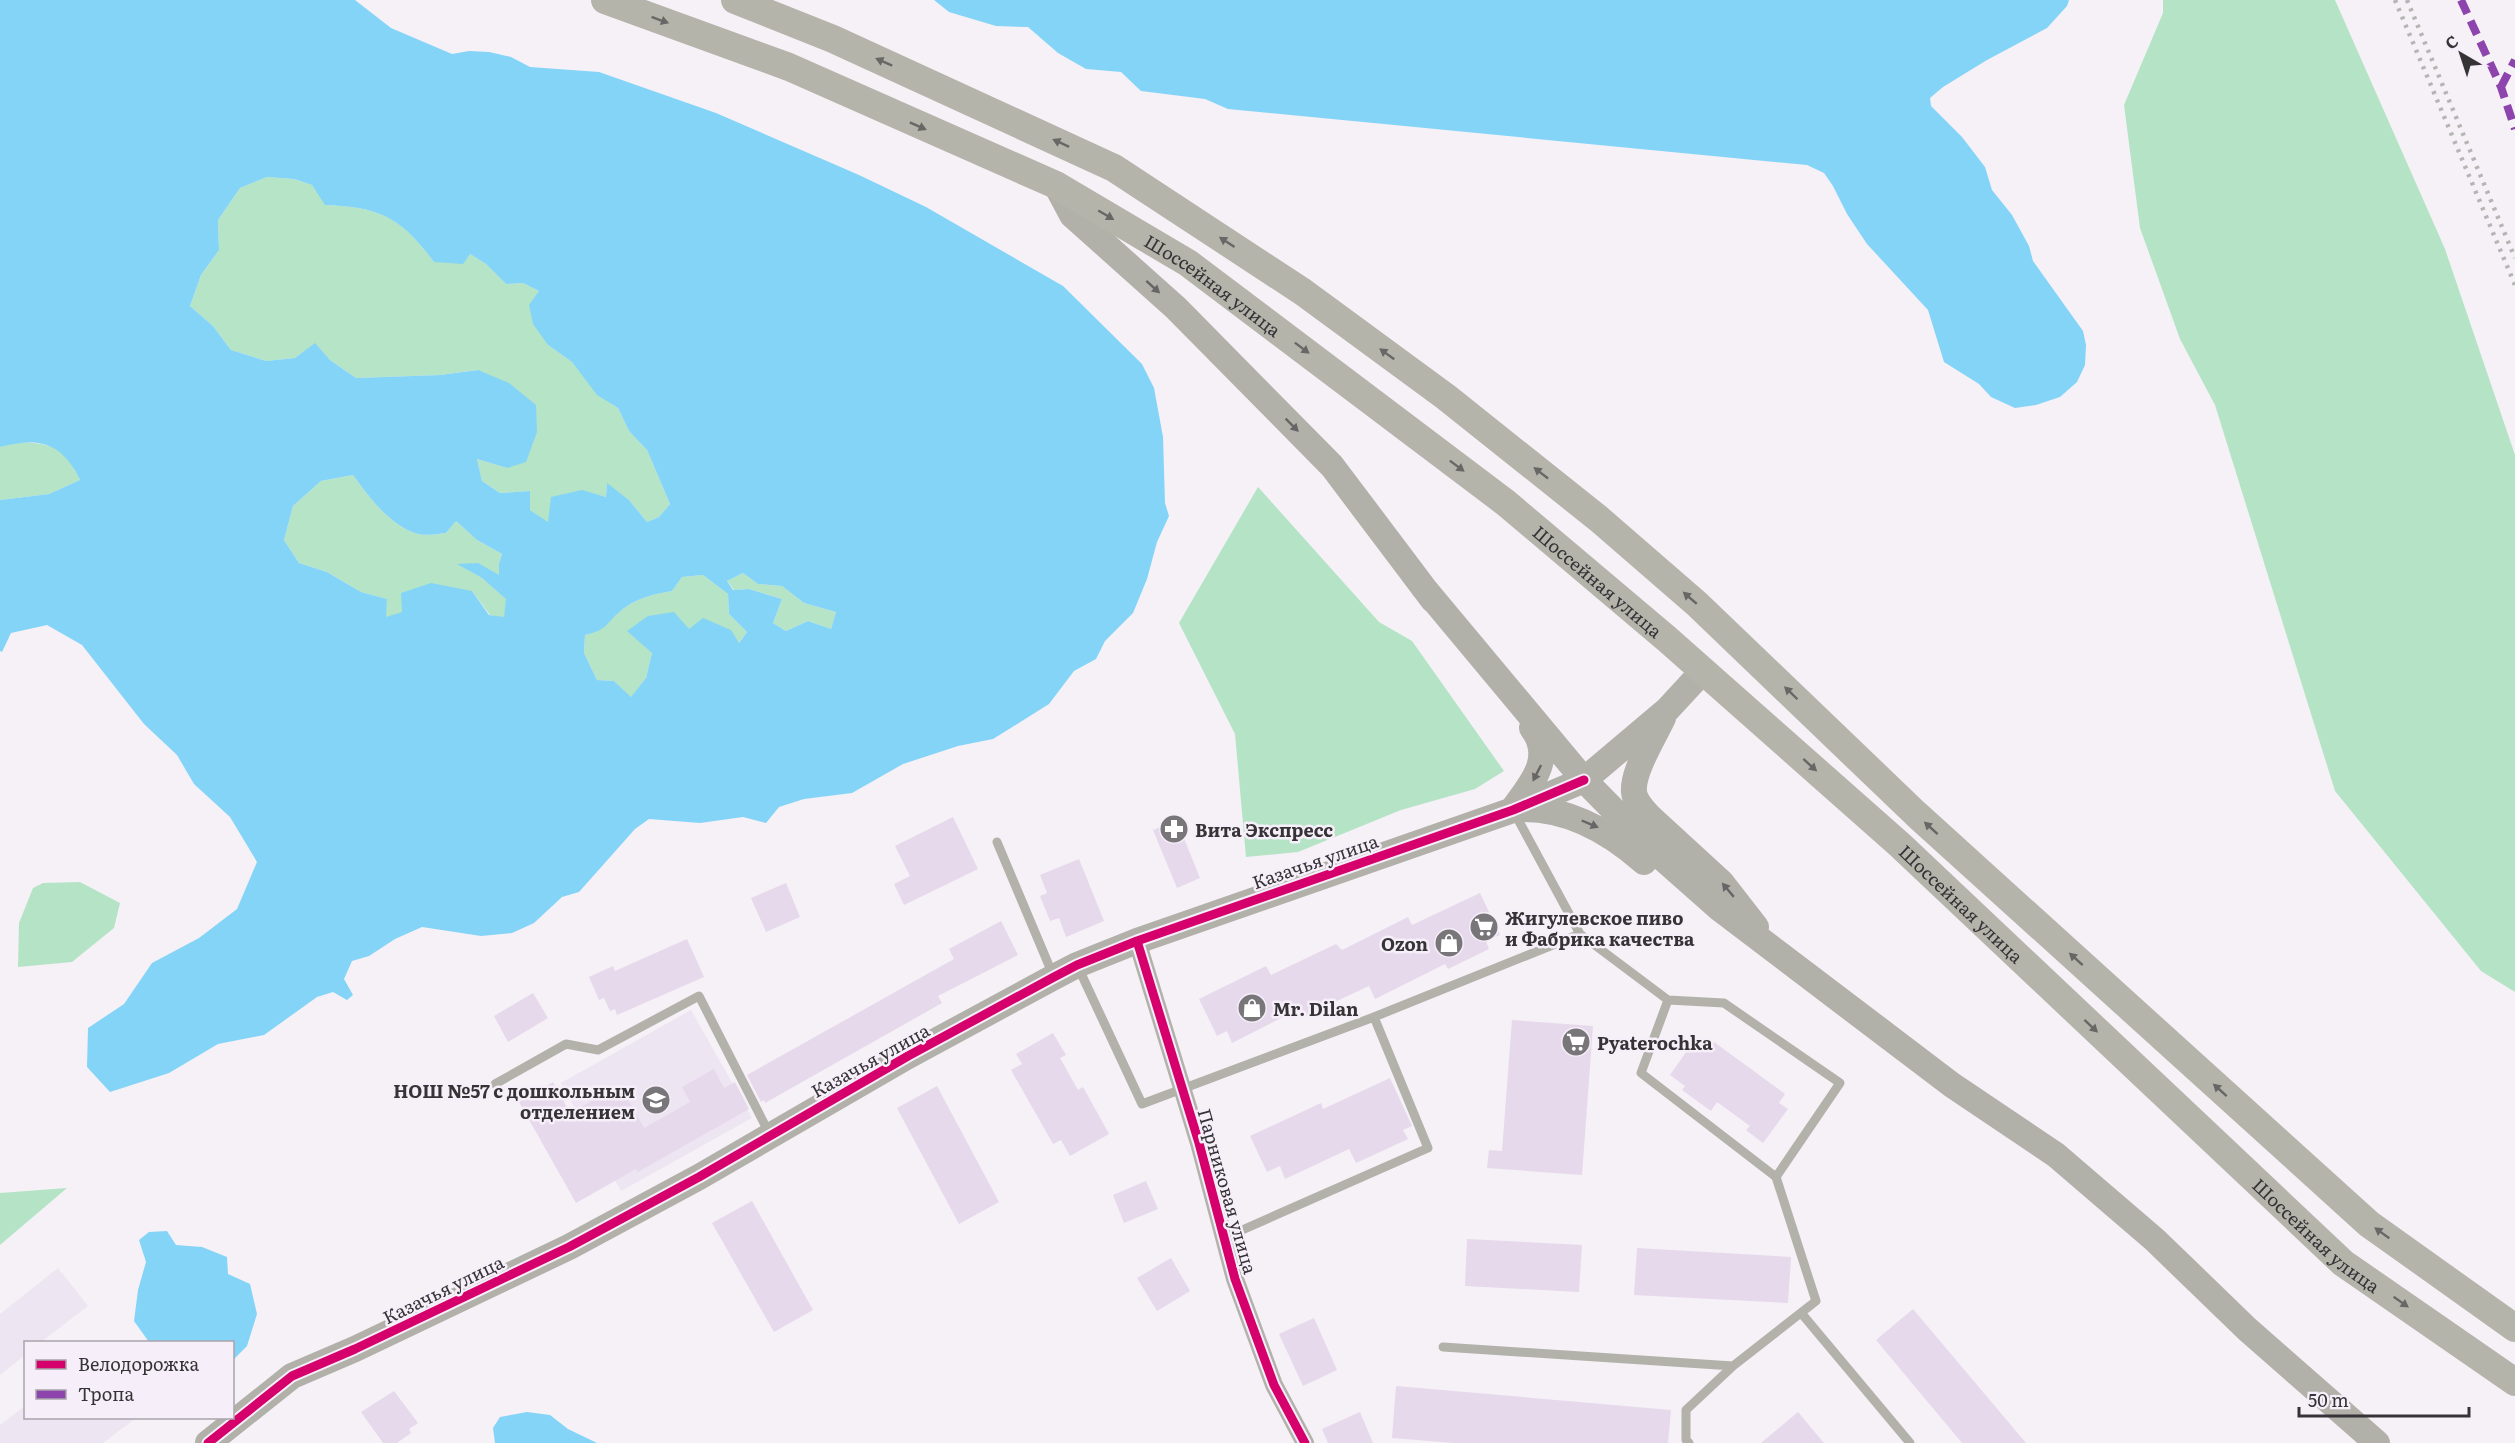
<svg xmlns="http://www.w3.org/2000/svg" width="2515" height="1443" font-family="Literata,serif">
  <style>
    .built { fill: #ede5f1 }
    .green { fill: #b5e4c6 }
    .forest { fill: #b4e4c5 }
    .water { fill: #84d4f8; fill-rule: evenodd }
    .building { fill: #e6d9eb }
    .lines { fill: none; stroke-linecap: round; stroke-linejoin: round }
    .lane { stroke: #b2b2aa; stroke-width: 9 }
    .street { stroke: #b2b2aa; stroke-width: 18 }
    .secondary { stroke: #b1b1a9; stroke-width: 26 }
    .primary { stroke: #b4b4ab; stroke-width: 28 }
    .rail { stroke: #b5b5b3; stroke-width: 4.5; stroke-dasharray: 3 6; stroke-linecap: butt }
    .quiet { stroke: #8e44ad; stroke-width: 8; stroke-dasharray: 15 8; stroke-linecap: butt }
    .cycleway-casing { stroke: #f6eff9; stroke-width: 13 }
    .cycleway { stroke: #d6006c; stroke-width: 9 }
    .oneway { fill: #686765 }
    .oneway2 { fill: #676565 }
    .labels { text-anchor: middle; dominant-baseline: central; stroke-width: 5; stroke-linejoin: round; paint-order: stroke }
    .street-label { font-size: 18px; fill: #363337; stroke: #f6eff9 }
    .poi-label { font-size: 18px; font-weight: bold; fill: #363337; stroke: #f6eff9; text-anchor: start }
  </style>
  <rect width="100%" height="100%" fill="#f5f1f7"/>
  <path class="built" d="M 691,1010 L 752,1118 L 621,1191 L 561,1083 Z
    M 58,1268 L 88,1306 L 41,1342 L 26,1342 L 25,1355 L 0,1375 L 0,1314 Z
    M 25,1406 L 26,1418 L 136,1418 L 103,1443 L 0,1443 L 0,1425 Z"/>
  <path class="green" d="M 267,177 L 294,179 L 312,185 L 326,205 C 381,207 401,218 434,262 L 470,254 L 486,264 L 506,284 L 523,283 L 539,291 L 548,345 L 572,362 L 597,394 L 618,408 L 629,431 L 647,450 L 670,504 L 659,517 L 647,522 L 629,500 L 607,484 L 606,497 L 581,491 L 548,523 L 530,510 L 530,491 L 500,493 L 482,481 L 477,459 L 507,468 L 477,370 L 440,375 L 356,378 L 330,360 L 315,344 L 295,358 L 266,361 L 231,350 L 213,326 L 190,306 L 201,275 L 219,250 L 218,220 L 240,188 Z
    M 18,442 C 54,444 63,446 80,480 L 49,494 L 0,500 L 0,447 Z
    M 353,475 C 368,496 391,527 418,534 C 426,536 438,534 446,533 L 456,521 L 477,540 L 502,554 L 499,563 L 500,576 L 478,564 L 458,564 L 482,578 L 507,599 L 504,618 L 490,615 L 472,591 L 385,618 L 387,599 L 361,592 L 327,572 L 299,563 L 284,540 L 293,506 L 321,481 Z
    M 743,573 L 758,584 L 782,586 L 804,603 L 836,612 L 831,629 L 808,621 L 786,631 L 773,623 L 782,599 L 749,589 L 734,590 L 727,581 Z
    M 703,575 L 728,594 L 729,614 L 747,632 L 738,644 L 689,629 L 652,653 L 646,678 L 631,698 L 614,681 L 597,680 L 584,653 L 585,635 C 607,630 606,621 623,609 C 637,598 655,594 672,591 L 682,577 Z"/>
  <path class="forest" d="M 2163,0 L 2335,0 L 2445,249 L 2515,455 L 2515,992 L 2481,971 L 2335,791 L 2215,405 L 2180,339 L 2140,228 L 2124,105 L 2163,13 Z
    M 1258,487 L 1379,622 L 1412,641 L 1504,771 L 1475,789 L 1401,810 L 1298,852 L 1246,857 L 1235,734 L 1179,623 Z
    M 80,882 L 120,903 L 114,928 L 72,962 L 18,967 L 19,923 L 33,888 L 43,883 Z
    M 67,1188 L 0,1245 L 0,1193 Z"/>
  <path class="water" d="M 0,0 L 355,0 L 391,28 L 452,54 L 469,51 L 489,52 L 511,57 L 530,67 L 599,72 L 716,113 L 859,175 L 926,207 L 1063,286 L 1142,364 L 1154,388 L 1163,437 L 1165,503 L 1169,516 L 1157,542 L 1147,579 L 1133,613 L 1105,641 L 1096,659 L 1074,671 L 1049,704 L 993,739 L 958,746 L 903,764 L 852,793 L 804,799 L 779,807 L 766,823 L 743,817 L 700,823 L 649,819 L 635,829 L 579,892 L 562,897 L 534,923 L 512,933 L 481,936 L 422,927 L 395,939 L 369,956 L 352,961 L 344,979 L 353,995 L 347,1000 L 333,992 L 317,997 L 264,1035 L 218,1044 L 169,1073 L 110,1092 L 87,1067 L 88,1028 L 124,1004 L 152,963 L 199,938 L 237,909 L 257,862 L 230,817 L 194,784 L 177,755 L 144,724 L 82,645 L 47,625 L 11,633 L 2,652 L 0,651 L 0,500 L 49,494 L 80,480 C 62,442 39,437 0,447 ZM 267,177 L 294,179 L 312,185 L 325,205 C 381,207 401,218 434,262 L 463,264 L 470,254 L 486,264 L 506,284 L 523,283 L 539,291 L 529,305 L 533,324 L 548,345 L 572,362 L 597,395 L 618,408 L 629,431 L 647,450 L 670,504 L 659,517 L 647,522 L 629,500 L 607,483 L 606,497 L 582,490 L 551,497 L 548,522 L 530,510 L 530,491 L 500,493 L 482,481 L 477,459 L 507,468 L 526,462 L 537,432 L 536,405 L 509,383 L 478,370 L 440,375 L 356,378 L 330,360 L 315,343 L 295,358 L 266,361 L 231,350 L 213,326 L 190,306 L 201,275 L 219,250 L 218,220 L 240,188 ZM 353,475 C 368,496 391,527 418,534 C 426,536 438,534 446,533 L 456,521 L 477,540 L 502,554 L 499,563 L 499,575 L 478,563 L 457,564 L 482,578 L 506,599 L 504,617 L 489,615 L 472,591 L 431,583 L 401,593 L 402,612 L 386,617 L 387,599 L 361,592 L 327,572 L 299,563 L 284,540 L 293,506 L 321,481 ZM 743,573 L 758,584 L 782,586 L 804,603 L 836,612 L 831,629 L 808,621 L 786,631 L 773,623 L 782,599 L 749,589 L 733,590 L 727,581 ZM 703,575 L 728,594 L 729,614 L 747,632 L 739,643 L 731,630 L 703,618 L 689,629 L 674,612 L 648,616 L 627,631 L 652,653 L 646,678 L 631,697 L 614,681 L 597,680 L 584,653 L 585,635 C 609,630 606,622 623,609 C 637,598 655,594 672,591 L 682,577 Z
    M 934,0 L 2069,0 L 2067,6 L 2047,28 L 1987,60 L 1943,87 L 1930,98 L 1931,106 L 1962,137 L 1985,167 L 1992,190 L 2012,215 L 2029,246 L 2033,261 L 2083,331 L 2086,345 L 2085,365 L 2077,382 L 2060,397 L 2036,405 L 2015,408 L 1991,397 L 1979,384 L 1944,362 L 1928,310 L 1867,244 L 1847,214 L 1833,186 L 1824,173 L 1807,165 L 1228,109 L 1205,99 L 1141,91 L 1121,72 L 1086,69 L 1058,53 L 1028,27 L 996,26 L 949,12 Z
    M 167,1231 L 176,1245 L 202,1247 L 227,1257 L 228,1274 L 250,1284 L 257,1314 L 247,1346 L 233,1360 L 232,1342 L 149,1342 L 134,1321 L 138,1290 L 146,1262 L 139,1240 L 149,1232 Z
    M 527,1412 L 550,1415 L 568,1429 L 597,1443 L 495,1443 L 493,1428 L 500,1417 Z"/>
  <path class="building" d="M 953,817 L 978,869 L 904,905 L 894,884 L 910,876 L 895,846 Z
    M 1177,821 L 1200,878 L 1177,888 L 1153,830 Z
    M 1079,859 L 1104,921 L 1066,937 L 1059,918 L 1050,921 L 1040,896 L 1047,893 L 1040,875 Z
    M 786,883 L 800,917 L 766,932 L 751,898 Z
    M 1480,893 L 1500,935 L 1486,941 L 1489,949 L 1448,969 L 1445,964 L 1375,999 L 1369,986 L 1303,1017 L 1299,1009 L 1232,1043 L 1227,1031 L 1217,1036 L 1199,999 L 1266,966 L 1271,975 L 1336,944 L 1342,950 L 1408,917 L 1412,925 Z
    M 1001,921 L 1018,955 L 938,996 L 942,1003 L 765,1103 L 764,1100 L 761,1102 L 747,1075 L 954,959 L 949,949 Z
    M 687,939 L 704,977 L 617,1015 L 615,1009 L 610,1011 L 604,998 L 599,1000 L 589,977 L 613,966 L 615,971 Z
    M 533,993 L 548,1018 L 508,1042 L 494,1016 Z
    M 1512,1020 L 1593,1026 L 1582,1175 L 1487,1168 L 1489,1150 L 1502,1151 Z
    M 1053,1033 L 1066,1055 L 1060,1058 L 1078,1090 L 1083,1087 L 1109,1134 L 1070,1156 L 1061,1140 L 1053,1144 L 1011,1070 L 1022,1064 L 1016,1054 Z
    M 1696,1038 L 1709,1048 L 1714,1042 L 1785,1094 L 1779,1103 L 1788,1109 L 1763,1143 L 1746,1130 L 1750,1126 L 1717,1102 L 1711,1111 L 1682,1090 L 1685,1086 L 1670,1075 Z
    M 714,1069 L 724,1088 L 735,1082 L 749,1109 L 638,1172 L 636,1169 L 576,1203 L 519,1102 L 553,1082 L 570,1113 L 620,1085 L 644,1128 L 690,1102 L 682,1087 Z
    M 1390,1078 L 1412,1126 L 1403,1130 L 1408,1139 L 1356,1163 L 1349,1149 L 1285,1179 L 1280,1166 L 1267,1172 L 1250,1136 L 1321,1103 L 1323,1109 Z
    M 937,1086 L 999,1202 L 959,1224 L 897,1108 Z
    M 1146,1181 L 1158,1209 L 1124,1223 L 1113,1195 Z
    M 752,1201 L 813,1310 L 774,1332 L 712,1223 Z
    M 1467,1239 L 1582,1245 L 1579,1292 L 1465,1286 Z
    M 1637,1248 L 1791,1257 L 1788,1303 L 1634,1295 Z
    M 1171,1258 L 1190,1291 L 1157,1311 L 1137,1278 Z
    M 1913,1309 L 2026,1443 L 1962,1443 L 1876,1340 Z
    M 1314,1318 L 1337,1370 L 1303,1386 L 1279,1334 Z
    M 1396,1386 L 1671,1410 L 1668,1443 L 1454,1443 L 1392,1438 Z
    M 394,1391 L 418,1423 L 409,1429 L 411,1433 L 397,1443 L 383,1443 L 361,1412 Z
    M 1360,1412 L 1373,1443 L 1328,1443 L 1322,1429 Z
    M 1798,1412 L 1824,1443 L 1761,1443 Z"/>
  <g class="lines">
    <path class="lane" d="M 997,842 L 1053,975
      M 1580,934 L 1668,1000 L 1724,1003 L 1840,1083 L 1776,1177 L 1641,1073 L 1668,1000
      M 1078,967 L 1142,1104 L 1374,1017 L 1580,934 L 1514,812
      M 495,1084 L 566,1044 L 598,1050 L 699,996 L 769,1133
      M 1224,1238 L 1428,1148 L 1374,1017
      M 1802,1314 L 1910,1443
      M 1443,1347 L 1733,1366
      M 1689,1443 L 1686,1440 L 1686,1410 L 1733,1366 L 1816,1301 L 1776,1177"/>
    <path class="street" d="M 1137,941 L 1199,1143 L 1235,1279 L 1274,1385 L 1305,1443"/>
    <path class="secondary" d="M 1056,185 L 1072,215 L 1176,308 L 1332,466 L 1433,600
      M 1423,587 L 1584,780 L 1651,848 L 1720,909 L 1952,1085 L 2056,1155 L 2155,1240 L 2247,1329 L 2377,1443
      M 1663,718 C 1654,737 1632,772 1634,792 C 1635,802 1643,809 1649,816 L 1721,882 L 1756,927
      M 1513,809 C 1531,784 1555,758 1532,728
      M 1519,809 C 1568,807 1609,831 1644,862
      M 208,1443 L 292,1376 L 355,1349 L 569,1247 L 699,1177 L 908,1056 L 1054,977 L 1077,965 L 1137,941 L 1513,810 L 1584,780 L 1667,710 L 1703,671"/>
    <g class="primary">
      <path id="s1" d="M 605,0 L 789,67 L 1056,185 L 1188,263 L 1506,503 L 1667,639 L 1900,845 L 2343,1263 L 2515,1382"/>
      <path d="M 735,0 L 833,39 L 1114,168 L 1303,292 L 1446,397 L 1599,519 L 1697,604 L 1916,814 L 2369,1224 L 2515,1328"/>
    </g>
    <path class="rail" d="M 2395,0 L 2515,285
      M 2407,0 L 2515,258"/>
    <path class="quiet" d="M 2461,0 L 2501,87 L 2515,129
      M 2501,87 L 2515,60"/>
    <g class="cycleway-casing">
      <path id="cycleway" d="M 1137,941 L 1199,1143 L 1235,1279 L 1274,1385 L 1305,1443
        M 208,1443 L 292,1376 L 355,1349 L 569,1247 L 699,1177 L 908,1056 L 1054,977 L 1077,965 L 1137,941 L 1513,810 L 1584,780"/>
    </g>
    <use href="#cycleway" class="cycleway"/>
  </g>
  <defs><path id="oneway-solid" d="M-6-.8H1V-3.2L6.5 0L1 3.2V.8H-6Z" transform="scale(1.5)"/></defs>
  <g class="oneway">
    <use href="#oneway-solid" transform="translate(660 20) rotate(20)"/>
    <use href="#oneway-solid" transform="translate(884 62) rotate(-156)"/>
    <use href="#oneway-solid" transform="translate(918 126) rotate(24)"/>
    <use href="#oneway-solid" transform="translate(1061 143) rotate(-155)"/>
    <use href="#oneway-solid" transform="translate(1106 215) rotate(30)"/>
    <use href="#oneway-solid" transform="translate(1227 242) rotate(-147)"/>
    <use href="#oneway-solid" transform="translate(1302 348) rotate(37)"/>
    <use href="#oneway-solid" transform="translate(1387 354) rotate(-144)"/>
    <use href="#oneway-solid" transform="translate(1457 466) rotate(37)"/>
    <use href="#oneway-solid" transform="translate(1541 473) rotate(-142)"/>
    <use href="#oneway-solid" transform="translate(1690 598) rotate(-139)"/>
    <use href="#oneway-solid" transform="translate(1791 693) rotate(-136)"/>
    <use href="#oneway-solid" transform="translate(1810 765) rotate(42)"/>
    <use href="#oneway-solid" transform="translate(1931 828) rotate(-138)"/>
    <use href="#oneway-solid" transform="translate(2076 959) rotate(-138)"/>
    <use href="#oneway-solid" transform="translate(2091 1026) rotate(43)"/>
    <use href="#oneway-solid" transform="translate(2220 1090) rotate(-138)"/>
    <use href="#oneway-solid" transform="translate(2382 1233) rotate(-144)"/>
    <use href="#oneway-solid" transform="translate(2401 1302) rotate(35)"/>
  </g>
  <g class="oneway2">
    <use href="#oneway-solid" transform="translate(1153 287) rotate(42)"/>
    <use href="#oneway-solid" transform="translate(1292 425) rotate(45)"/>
    <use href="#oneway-solid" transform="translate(1537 773) rotate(117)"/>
    <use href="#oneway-solid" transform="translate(1590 824) rotate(23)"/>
    <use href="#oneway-solid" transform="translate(1728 890) rotate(-130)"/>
  </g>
  <defs>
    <g id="pharmacy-disc" transform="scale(1.5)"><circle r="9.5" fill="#79767a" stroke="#f6eff9"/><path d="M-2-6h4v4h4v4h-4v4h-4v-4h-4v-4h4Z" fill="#fff"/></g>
    <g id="supermarket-disc" transform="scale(1.5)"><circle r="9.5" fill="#79767a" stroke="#f6eff9"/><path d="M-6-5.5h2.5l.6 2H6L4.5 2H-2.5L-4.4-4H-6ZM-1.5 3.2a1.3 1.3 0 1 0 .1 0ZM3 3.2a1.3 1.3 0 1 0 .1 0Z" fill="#fff"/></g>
    <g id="shop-disc" transform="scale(1.5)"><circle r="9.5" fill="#79767a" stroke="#f6eff9"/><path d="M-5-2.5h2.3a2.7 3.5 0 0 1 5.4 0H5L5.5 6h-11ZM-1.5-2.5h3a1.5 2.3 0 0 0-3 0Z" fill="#fff"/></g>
    <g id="school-disc" transform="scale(1.5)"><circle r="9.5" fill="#79767a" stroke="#f6eff9"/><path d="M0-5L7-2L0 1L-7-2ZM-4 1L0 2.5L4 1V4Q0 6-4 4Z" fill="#fff"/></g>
  </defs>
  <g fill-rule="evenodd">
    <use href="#pharmacy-disc" x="1174" y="829"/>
    <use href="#supermarket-disc" x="1484" y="927"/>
    <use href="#shop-disc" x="1449" y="943"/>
    <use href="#shop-disc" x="1252" y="1008"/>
    <use href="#supermarket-disc" x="1576" y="1042"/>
    <use href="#school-disc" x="656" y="1100"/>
  </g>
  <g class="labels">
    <g class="street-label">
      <text stroke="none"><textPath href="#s1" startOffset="674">Шоссейная улица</textPath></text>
      <text stroke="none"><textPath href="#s1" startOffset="1160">Шоссейная улица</textPath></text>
      <text transform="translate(1315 861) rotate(-19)">Казачья улица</text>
      <text stroke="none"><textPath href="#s1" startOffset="1646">Шоссейная улица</textPath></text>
      <text transform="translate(870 1060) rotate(-29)">Казачья улица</text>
      <text transform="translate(1228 1191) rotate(74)">Парниковая улица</text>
      <text stroke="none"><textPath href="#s1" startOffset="2132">Шоссейная улица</textPath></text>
      <text transform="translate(443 1289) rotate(-26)">Казачья улица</text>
    </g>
    <g class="poi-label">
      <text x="1195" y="829">Вита Экспресс</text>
      <text x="1505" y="917">Жигулевское пиво<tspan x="1505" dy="21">и Фабрика качества</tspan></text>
      <text x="1428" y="943" text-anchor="end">Ozon</text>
      <text x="1273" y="1008">Mr. Dilan</text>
      <text x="1597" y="1042">Pyaterochka</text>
      <text x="635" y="1090" text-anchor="end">НОШ №57 с дошкольным<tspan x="635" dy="21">отделением</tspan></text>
    </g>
  </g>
  <rect x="24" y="1341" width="210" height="78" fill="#f6eff9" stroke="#a9a4ab" stroke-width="1.5"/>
  <rect x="36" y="1360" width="30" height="9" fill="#d6006c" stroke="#a9a4ab" stroke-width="1.5"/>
  <text x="78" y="1371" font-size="18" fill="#363337">Велодорожка</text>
  <rect x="36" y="1390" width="30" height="9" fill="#8e44ad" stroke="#a9a4ab" stroke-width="1.5"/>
  <text x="78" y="1401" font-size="18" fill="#363337">Тропа</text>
  <g transform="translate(2461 54) rotate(321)" stroke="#f6eff9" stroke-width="4.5" paint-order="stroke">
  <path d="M0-4.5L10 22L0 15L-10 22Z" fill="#363337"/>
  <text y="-9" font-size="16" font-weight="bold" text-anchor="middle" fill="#363337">С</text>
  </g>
  <path d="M2299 1407v9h170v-9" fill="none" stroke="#363337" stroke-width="3"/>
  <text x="2308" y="1407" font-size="18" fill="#363337" stroke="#f6eff9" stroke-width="4.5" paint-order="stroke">50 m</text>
</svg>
